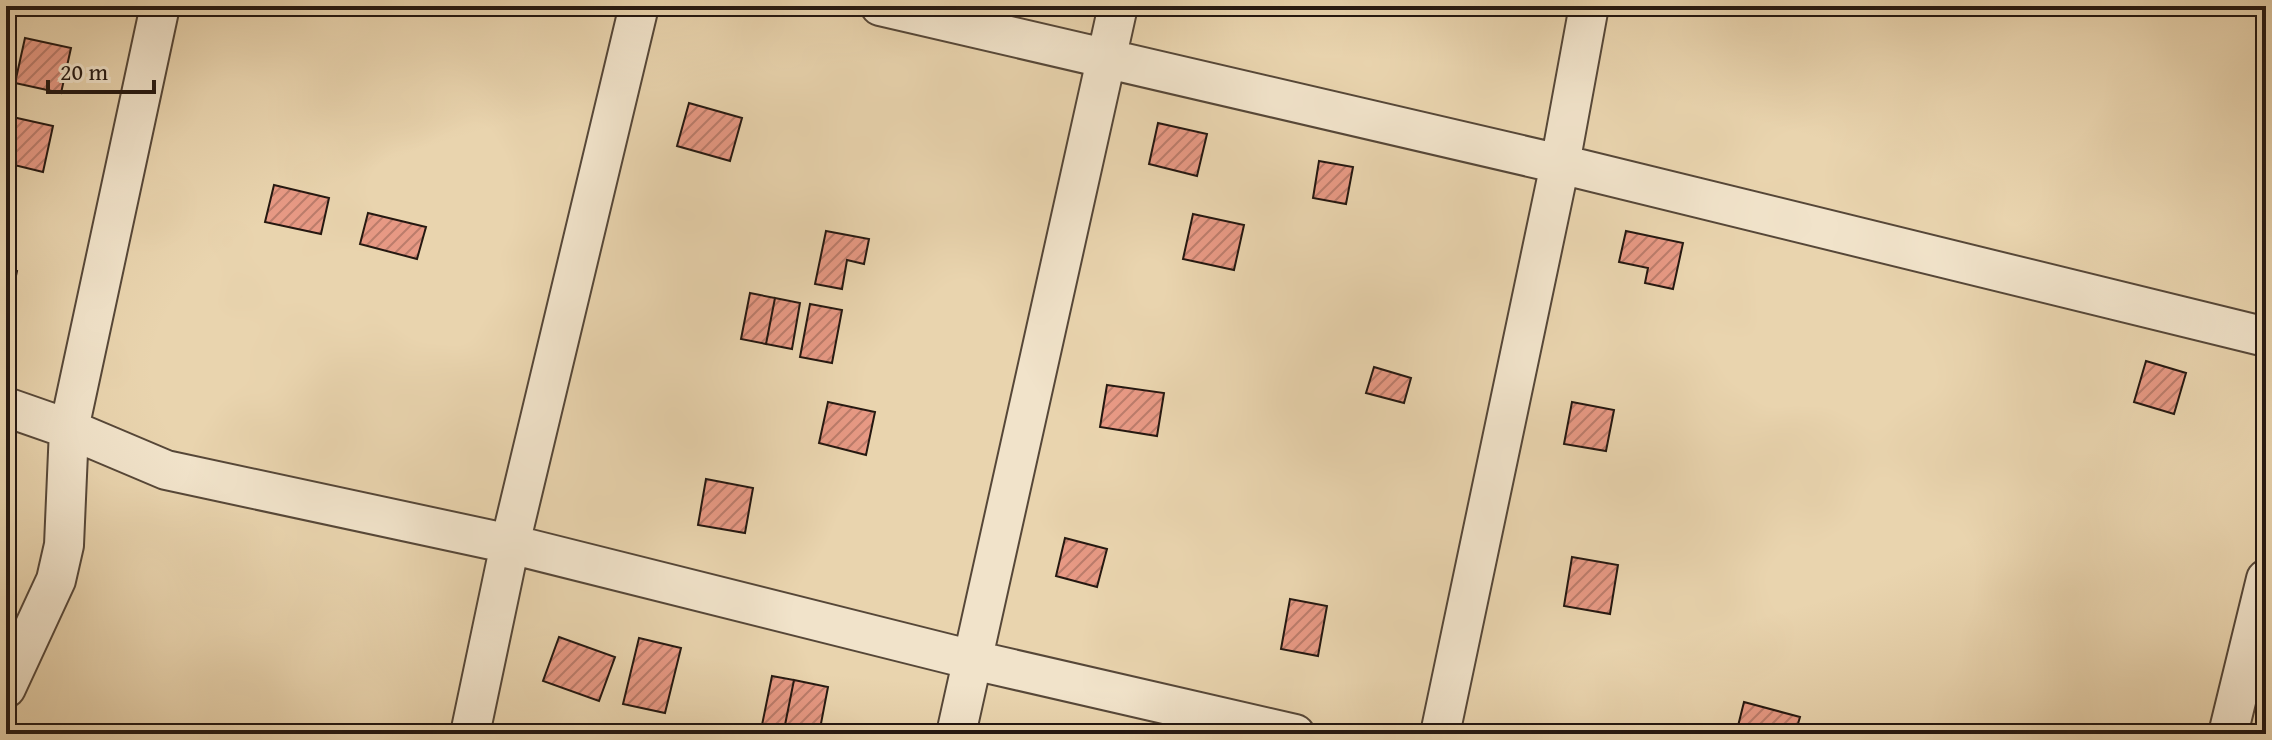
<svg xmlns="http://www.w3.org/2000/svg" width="2272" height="740" font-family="'Gentium Book Plus',serif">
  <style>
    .building { fill: url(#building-hatch); stroke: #251811; stroke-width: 2 }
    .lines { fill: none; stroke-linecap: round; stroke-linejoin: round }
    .street-casing { stroke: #564738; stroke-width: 42 }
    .street { stroke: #f1e3ca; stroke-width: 38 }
  </style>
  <defs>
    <pattern id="building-hatch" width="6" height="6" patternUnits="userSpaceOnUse" patternTransform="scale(2)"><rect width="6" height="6" fill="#e79984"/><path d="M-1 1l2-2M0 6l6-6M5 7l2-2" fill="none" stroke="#bb7c6b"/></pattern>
  </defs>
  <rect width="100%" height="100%" fill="#e9d4ae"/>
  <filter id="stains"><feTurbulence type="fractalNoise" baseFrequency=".0025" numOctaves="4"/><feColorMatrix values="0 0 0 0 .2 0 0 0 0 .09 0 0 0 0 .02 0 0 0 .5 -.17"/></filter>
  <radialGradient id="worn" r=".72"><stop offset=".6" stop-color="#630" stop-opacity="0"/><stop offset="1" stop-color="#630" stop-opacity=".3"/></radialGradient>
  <path class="building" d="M 25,38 L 71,48 L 61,93 L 15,83 Z
    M 689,103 L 742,118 L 730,161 L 677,146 Z
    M 8,116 L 53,126 L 43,172 L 6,163 Z
    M 1158,123 L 1207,134 L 1197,176 L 1149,164 Z
    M 1319,161 L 1353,167 L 1346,204 L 1313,198 Z
    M 274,185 L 329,198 L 321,234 L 265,222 Z
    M 368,213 L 426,227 L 417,259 L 360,244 Z
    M 1193,214 L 1244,225 L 1234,270 L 1183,259 Z
    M 826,231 L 869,239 L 864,264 L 847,260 L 842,289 L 815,284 Z
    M 1626,231 L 1683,243 L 1673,289 L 1645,283 L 1648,268 L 1619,262 Z
    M 6,268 L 17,271 L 6,324 Z
    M 750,293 L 775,298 L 766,344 L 741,339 Z
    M 775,298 L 800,303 L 792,349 L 766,344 Z
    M 810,304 L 842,310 L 832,363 L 800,357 Z
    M 2146,361 L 2186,373 L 2174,414 L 2134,402 Z
    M 1374,367 L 1411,378 L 1404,403 L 1366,393 Z
    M 1107,385 L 1164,393 L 1157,436 L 1100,427 Z
    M 828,402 L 875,412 L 866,455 L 819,443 Z
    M 1572,402 L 1614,410 L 1606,451 L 1564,444 Z
    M 706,479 L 753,488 L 745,533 L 698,525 Z
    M 1065,538 L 1107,549 L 1097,587 L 1056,576 Z
    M 1572,557 L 1618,565 L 1610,614 L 1564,606 Z
    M 1290,599 L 1327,606 L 1318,656 L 1281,649 Z
    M 559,637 L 615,657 L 599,701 L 543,681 Z
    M 639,638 L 681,648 L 665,713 L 623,704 Z
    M 772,676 L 794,680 L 784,730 L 762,725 Z
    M 794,680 L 828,687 L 819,734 L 784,730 Z
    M 1744,702 L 1800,717 L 1795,734 L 1736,734 Z
    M 1046,725 L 1082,732 L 1081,734 L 1044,734 Z"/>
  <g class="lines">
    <g class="street-casing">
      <path id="street" d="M 880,6 L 1560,164 L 2266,337
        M 6,407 L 69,429 L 166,470 L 510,544 L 973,660 L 1295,734
        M 6,688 L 56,580 L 64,545 L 69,429 L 160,6
        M 470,734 L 510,544 L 639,6
        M 956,734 L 1118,6
        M 1440,734 L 1560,164 L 1589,6
        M 2228,734 L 2266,579"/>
    </g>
    <use href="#street" class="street"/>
  </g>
  <rect width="2272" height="740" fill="none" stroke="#e9d4ae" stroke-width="32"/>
  <rect x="8" y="8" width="2256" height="724" fill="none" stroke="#251811" stroke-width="4"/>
  <rect x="16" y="16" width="2240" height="708" fill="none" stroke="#251811" stroke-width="2"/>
  <path d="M48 80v12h106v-12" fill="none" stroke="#251811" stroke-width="4"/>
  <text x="60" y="80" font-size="24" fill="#251811" stroke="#f1e3ca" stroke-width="6" paint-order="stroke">20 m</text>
  <rect width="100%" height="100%" filter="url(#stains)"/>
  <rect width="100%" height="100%" fill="url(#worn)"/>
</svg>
